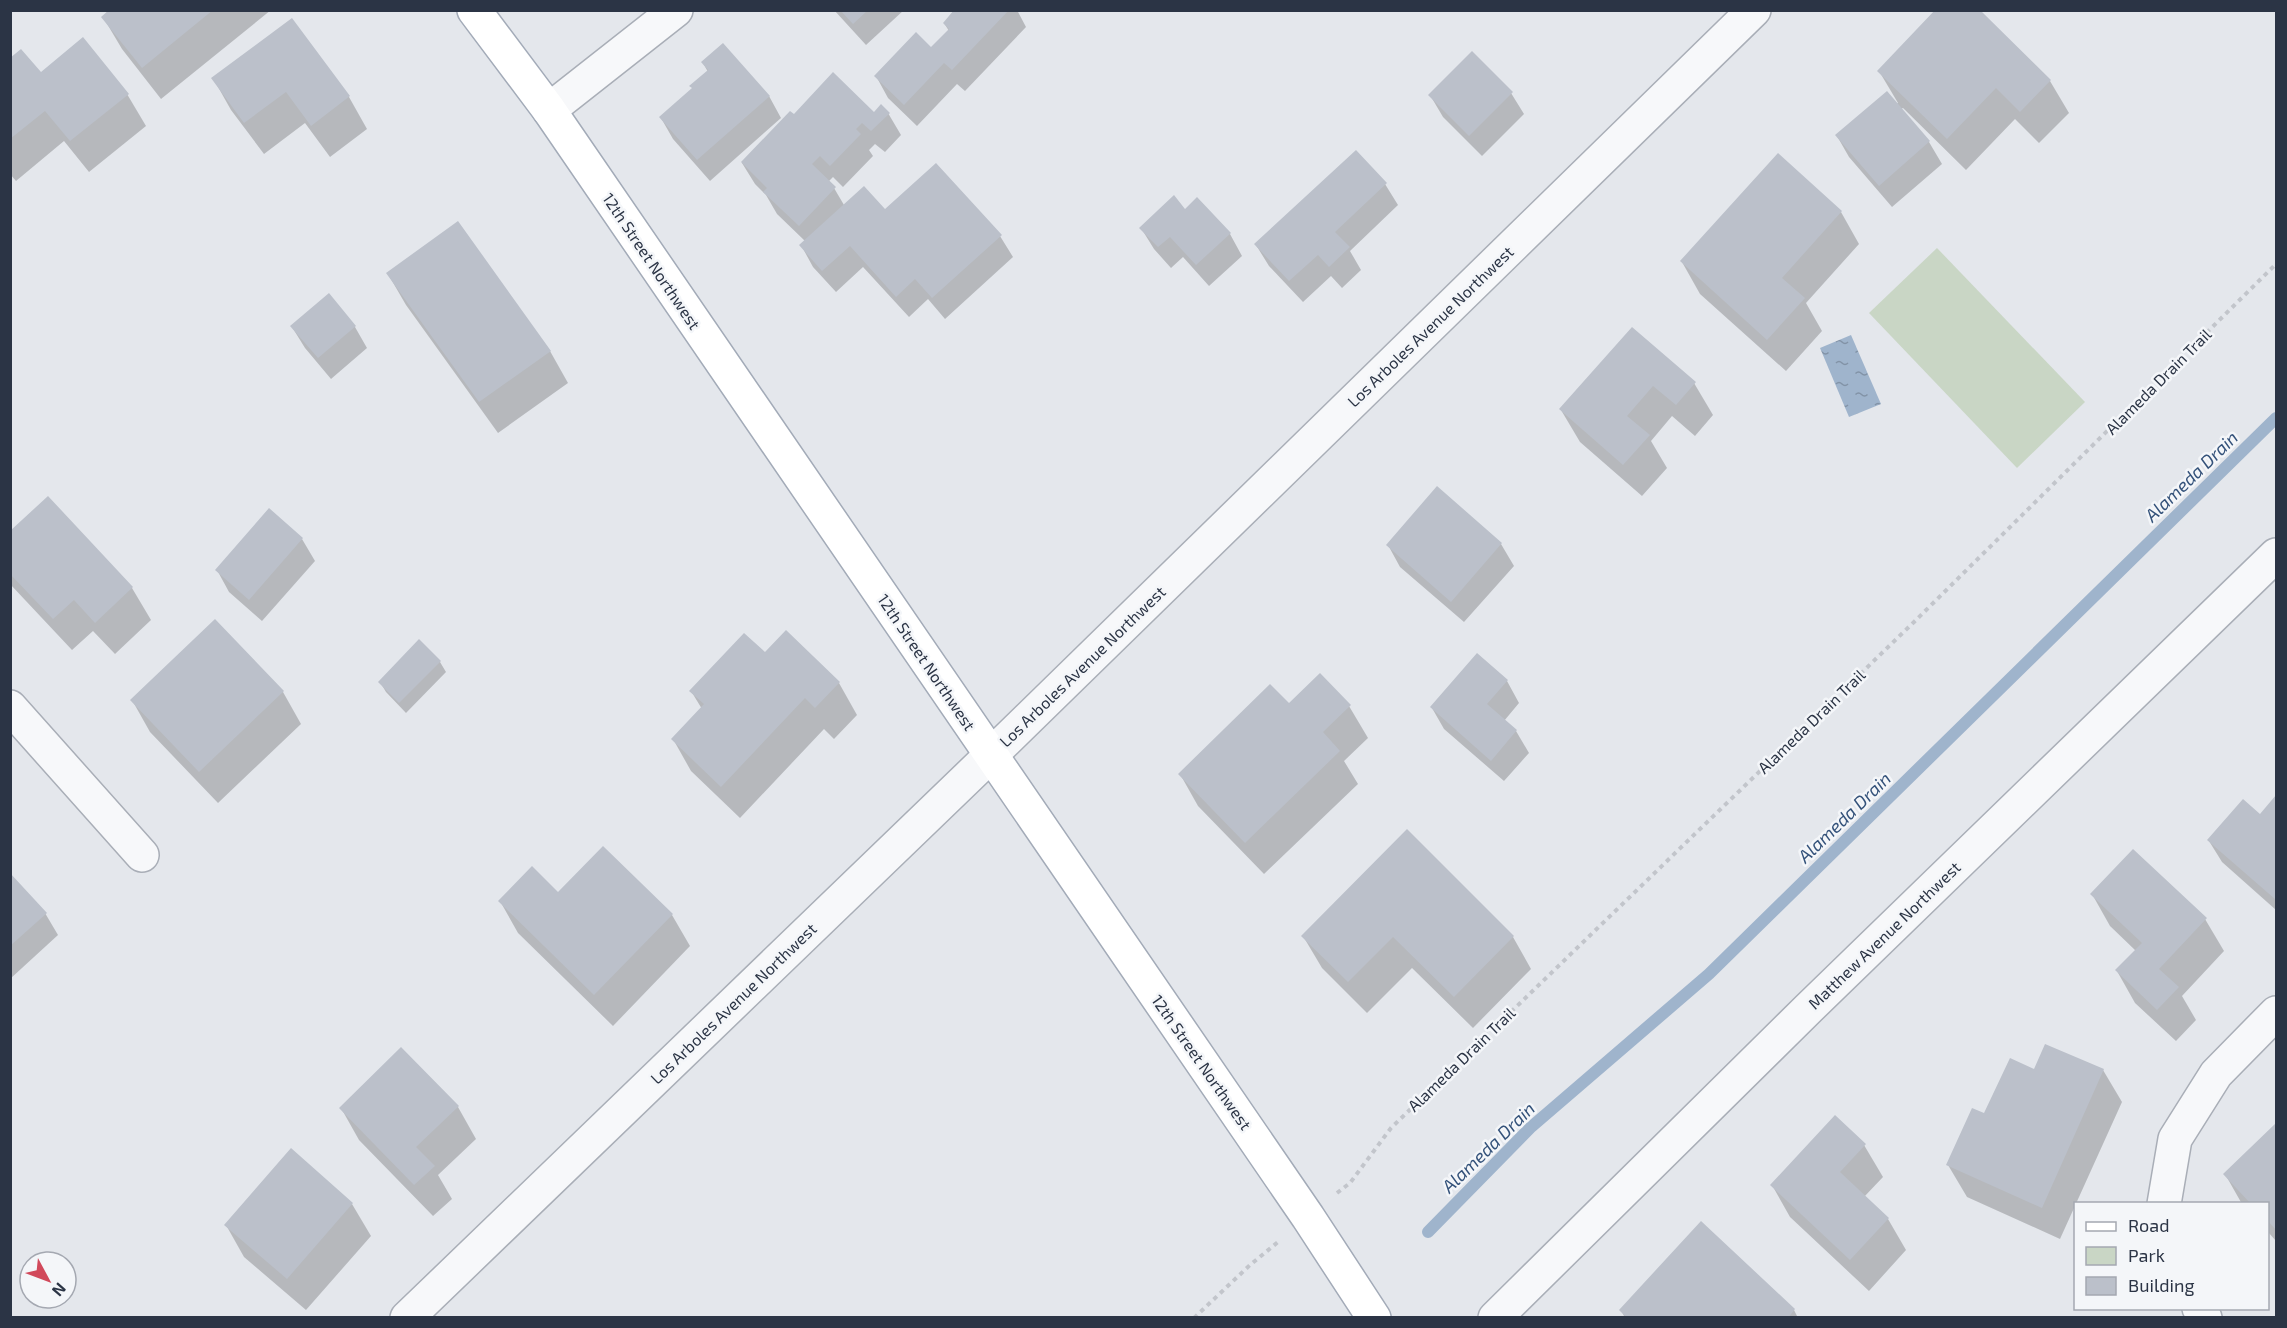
<svg xmlns="http://www.w3.org/2000/svg" width="2287" height="1328" font-family="'Exo 2',sans-serif">
  <style>
    .green { fill: #c9d6c5 }
    .water { fill: url(#water-ripples) }
    .shadow { fill: #0003 }
    .lines { fill: none; stroke-linecap: round; stroke-linejoin: round }
    .stream { stroke: #9fb4cc; stroke-width: 12 }
    .building { fill: #bbc0ca }
    .minor-casing { stroke: #a9aeb7; stroke-width: 36 }
    .major-casing { stroke: #a3abb8; stroke-width: 36 }
    .path { stroke: #c2c5cb; stroke-width: 4; stroke-dasharray: 4.5 4.5; stroke-linecap: butt }
    .minor { stroke: #f7f8fa; stroke-width: 33 }
    .major { stroke: #fff; stroke-width: 33 }
    .labels { text-anchor: middle; dominant-baseline: central; stroke-width: 5; stroke-linejoin: round; paint-order: stroke }
    .street-label { font-size: 16px; fill: #2b3445; stroke: #f4f6f9 }
    .water-label { font-size: 18px; font-style: italic; fill: #34527a; stroke: #f4f6f9 }
  </style>
  <defs>
    <pattern id="water-ripples" width="26" height="14" patternUnits="userSpaceOnUse" patternTransform="scale(1.5)"><rect width="26" height="14" fill="#9fb4cc"/><path d="M2 4q2-2 4 0t4 0M15 11q2-2 4 0t4 0" fill="none" stroke="#8293a7"/></pattern>
  </defs>
  <rect width="100%" height="100%" fill="#e4e7ec"/>
  <path class="green" d="M 1937,248 L 2085,402 L 2017,468 L 1869,313 Z"/>
  <path class="water" d="M 1851,335 L 1881,404 L 1849,417 L 1820,348 Z"/>
  <path class="shadow" d="M 112,10 L 271,10 L 161,99 L 122,49 L 103,17 Z
    M 834,10 L 904,10 L 866,45 Z
    M 957,10 L 1017,10 L 1026,27 L 965,91 L 957,84 L 917,126 L 888,98 L 876,76 L 932,49 L 949,31 L 944,23 Z
    M 1977,10 L 2050,81 L 2069,113 L 2039,143 L 2015,119 L 1966,170 L 1903,108 L 1901,109 L 1929,142 L 1942,164 L 1892,207 L 1849,157 L 1837,136 L 1898,103 L 1879,71 Z
    M 291,20 L 349,97 L 367,129 L 330,157 L 305,123 L 264,154 L 231,110 L 213,78 Z
    M 10,60 L 40,74 L 127,94 L 146,126 L 89,172 L 64,141 L 16,181 L 10,174 Z
    M 703,63 L 769,96 L 781,118 L 710,181 L 673,139 L 661,118 L 693,89 L 708,72 Z
    M 1511,93 L 1524,114 L 1482,156 L 1443,117 L 1430,95 Z
    M 888,113 L 901,135 L 885,152 L 875,144 L 869,150 L 873,156 L 843,187 L 833,177 L 828,182 L 834,188 L 844,205 L 885,211 L 1000,236 L 1013,257 L 945,319 L 928,299 L 909,317 L 863,267 L 836,292 L 813,267 L 801,245 L 805,241 L 777,214 L 766,195 L 755,184 L 742,163 L 794,116 Z
    M 1385,184 L 1398,205 L 1350,251 L 1361,270 L 1342,288 L 1331,276 L 1303,302 L 1269,266 L 1256,245 Z
    M 1197,199 L 1230,234 L 1242,256 L 1209,286 L 1183,257 L 1171,268 L 1154,249 L 1141,228 L 1185,211 Z
    M 1841,212 L 1859,244 L 1806,303 L 1822,331 L 1786,371 L 1700,294 L 1682,262 Z
    M 388,274 L 550,351 L 568,383 L 498,433 L 406,305 Z
    M 292,327 L 355,327 L 367,348 L 331,379 L 305,348 Z
    M 1632,329 L 1694,383 L 1713,415 L 1695,436 L 1672,416 L 1651,441 L 1667,468 L 1642,496 L 1580,442 L 1561,410 Z
    M 48,498 L 132,588 L 151,620 L 115,654 L 93,631 L 72,650 L 10,584 L 10,533 Z
    M 302,539 L 315,561 L 262,621 L 229,592 L 217,570 Z
    M 1501,544 L 1514,566 L 1464,622 L 1400,567 L 1388,545 Z
    M 419,642 L 440,662 L 446,672 L 406,713 L 386,692 L 380,682 Z
    M 765,655 L 839,683 L 857,715 L 834,739 L 824,729 L 740,818 L 691,771 L 673,739 L 702,709 L 691,691 Z
    M 1477,655 L 1507,681 L 1519,703 L 1504,721 L 1516,731 L 1529,753 L 1504,781 L 1444,729 L 1432,708 Z
    M 283,692 L 301,724 L 218,803 L 150,732 L 132,700 Z
    M 1289,706 L 1349,706 L 1368,738 L 1344,761 L 1358,784 L 1264,874 L 1198,806 L 1180,774 Z
    M 2276,797 L 2276,910 L 2222,862 L 2209,841 L 2260,816 Z
    M 10,876 L 45,913 L 58,935 L 10,979 Z
    M 558,894 L 672,915 L 690,946 L 613,1026 L 518,933 L 500,901 Z
    M 2092,894 L 2205,919 L 2224,951 L 2182,996 L 2196,1020 L 2176,1041 L 2135,1003 L 2117,971 L 2136,951 L 2110,926 Z
    M 1303,936 L 1513,937 L 1531,969 L 1473,1028 L 1412,968 L 1367,1013 L 1322,968 Z
    M 2035,1070 L 2103,1070 L 2122,1102 L 2060,1239 L 1967,1197 L 1948,1165 L 1985,1115 Z
    M 458,1107 L 476,1139 L 438,1175 L 452,1199 L 433,1216 L 359,1140 L 341,1108 Z
    M 2276,1126 L 2276,1241 L 2268,1232 L 2268,1204 L 2242,1204 L 2225,1174 Z
    M 1864,1145 L 1883,1177 L 1864,1197 L 1888,1219 L 1906,1250 L 1869,1291 L 1790,1217 L 1772,1185 Z
    M 352,1204 L 371,1236 L 306,1310 L 244,1257 L 226,1225 Z
    M 1701,1223 L 1794,1310 L 1798,1318 L 1625,1318 L 1621,1310 Z"/>
  <g class="lines">
    <path class="stream" d="M 1428,1232 L 1530,1128 L 1709,974 L 2276,418"/>
  </g>
  <path class="building" d="M 109,10 L 213,10 L 142,68 L 101,17 Z
    M 840,10 L 868,10 L 853,24 Z
    M 954,10 L 1009,10 L 952,70 L 944,63 L 904,105 L 874,76 L 916,32 L 931,47 L 949,29 L 943,23 Z
    M 1935,10 L 1980,10 L 2051,80 L 2020,112 L 1996,88 L 1947,139 L 1877,71 Z
    M 292,18 L 350,96 L 311,126 L 286,92 L 244,123 L 211,78 Z
    M 83,37 L 129,94 L 70,141 L 45,111 L 10,139 L 10,58 L 21,49 L 41,72 Z
    M 723,43 L 770,96 L 697,160 L 659,117 L 692,88 L 689,86 L 708,70 L 701,62 Z
    M 1472,51 L 1513,92 L 1469,136 L 1428,95 Z
    M 833,72 L 874,112 L 881,104 L 890,113 L 871,131 L 862,123 L 856,129 L 861,134 L 830,166 L 820,156 L 812,164 L 836,187 L 799,226 L 763,192 L 767,188 L 741,162 L 790,111 L 794,114 Z
    M 1887,91 L 1930,141 L 1879,186 L 1835,135 Z
    M 1356,150 L 1387,183 L 1335,232 L 1350,247 L 1329,267 L 1318,255 L 1289,281 L 1254,244 Z
    M 1778,153 L 1842,211 L 1782,278 L 1805,298 L 1767,340 L 1680,261 Z
    M 936,163 L 1002,235 L 932,298 L 915,279 L 896,297 L 850,246 L 822,271 L 799,245 L 864,186 L 885,209 Z
    M 1174,195 L 1185,209 L 1197,197 L 1231,233 L 1196,265 L 1170,237 L 1158,247 L 1139,228 Z
    M 458,221 L 551,351 L 479,402 L 386,273 Z
    M 329,293 L 356,326 L 318,358 L 290,326 Z
    M 1632,327 L 1696,382 L 1676,405 L 1653,386 L 1627,416 L 1650,435 L 1623,465 L 1559,409 Z
    M 1437,486 L 1502,543 L 1451,602 L 1386,545 Z
    M 48,496 L 133,587 L 95,623 L 74,600 L 53,619 L 10,574 L 10,531 Z
    M 269,508 L 303,538 L 249,600 L 215,570 Z
    M 215,619 L 284,691 L 199,772 L 130,700 Z
    M 786,630 L 840,682 L 815,708 L 805,698 L 721,787 L 671,739 L 704,704 L 689,691 L 744,633 L 765,652 Z
    M 419,639 L 441,661 L 399,703 L 378,682 Z
    M 1477,653 L 1508,680 L 1487,704 L 1517,730 L 1491,761 L 1430,707 Z
    M 1320,673 L 1351,705 L 1323,732 L 1340,751 L 1245,843 L 1178,774 L 1270,684 L 1289,703 Z
    M 2276,795 L 2276,897 L 2275,899 L 2207,840 L 2243,799 L 2260,814 Z
    M 1407,829 L 1514,936 L 1454,997 L 1393,937 L 1348,982 L 1301,936 Z
    M 603,846 L 673,914 L 594,995 L 498,901 L 532,866 L 558,892 Z
    M 2133,849 L 2207,918 L 2159,969 L 2179,987 L 2157,1010 L 2115,970 L 2142,943 L 2090,894 Z
    M 10,873 L 47,913 L 10,946 Z
    M 2045,1044 L 2104,1069 L 2042,1208 L 1946,1165 L 1972,1108 L 1984,1113 L 2010,1058 L 2034,1069 Z
    M 401,1047 L 459,1106 L 416,1147 L 435,1166 L 414,1185 L 339,1108 Z
    M 1835,1115 L 1866,1144 L 1840,1172 L 1889,1218 L 1850,1260 L 1770,1185 Z
    M 2276,1123 L 2276,1230 L 2268,1221 L 2268,1204 L 2251,1204 L 2223,1174 Z
    M 291,1148 L 353,1203 L 287,1279 L 224,1225 Z
    M 1701,1221 L 1795,1309 L 1788,1318 L 1627,1318 L 1619,1310 Z"/>
  <g class="lines">
    <g class="minor-casing">
      <path id="minor" d="M 549,110 L 676,10
        M 10,707 L 142,855
        M 2164,1204 L 2175,1139 L 2216,1074 L 2276,1013
        M 2199,1308 L 2205,1318
        M 407,1318 L 991,755 L 1754,10
        M 1495,1318 L 1809,1008 L 2276,555"/>
    </g>
    <g class="major-casing">
      <path id="major" d="M 474,10 L 549,110 L 1308,1217 L 1374,1318"/>
    </g>
    <path class="path" d="M 1337,1193 L 1350,1183 L 1391,1128 L 1914,622 L 2276,264
      M 1194,1318 L 1250,1265 L 1278,1242"/>
    <use href="#minor" class="minor"/>
    <use href="#major" class="major"/>
  </g>
  <g class="labels">
    <g class="street-label">
      <text transform="translate(652 261) rotate(56)">12th Street Northwest</text>
      <text transform="translate(1430 326) rotate(-44)">Los Arboles Avenue Northwest</text>
      <text transform="translate(2158 381) rotate(-45)">Alameda Drain Trail</text>
      <text transform="translate(927 662) rotate(56)">12th Street Northwest</text>
      <text transform="translate(1082 666) rotate(-44)">Los Arboles Avenue Northwest</text>
      <text transform="translate(1811 721) rotate(-44)">Alameda Drain Trail</text>
      <text transform="translate(1884 935) rotate(-44)">Matthew Avenue Northwest</text>
      <text transform="translate(733 1003) rotate(-44)">Los Arboles Avenue Northwest</text>
      <text transform="translate(1461 1059) rotate(-44)">Alameda Drain Trail</text>
      <text transform="translate(1202 1062) rotate(55)">12th Street Northwest</text>
    </g>
    <g class="water-label">
      <text transform="translate(2191 476) rotate(-44)">Alameda Drain</text>
      <text transform="translate(1844 817) rotate(-44)">Alameda Drain</text>
      <text transform="translate(1488 1147) rotate(-44)">Alameda Drain</text>
    </g>
  </g>
  <rect width="2287" height="1328" fill="none" stroke="#2b3445" stroke-width="24"/>
  <rect x="2074" y="1202" width="195" height="108" fill="#f4f6f9" stroke="#a4a8b1" stroke-width="1.5"/>
  <rect x="2086" y="1222" width="30" height="9" fill="#ffffff" stroke="#a4a8b1" stroke-width="1.5"/>
  <text x="2128" y="1232" font-size="18" fill="#2b3445">Road</text>
  <rect x="2086" y="1247" width="30" height="18" fill="#c9d6c5" stroke="#a4a8b1" stroke-width="1.5"/>
  <text x="2128" y="1262" font-size="18" fill="#2b3445">Park</text>
  <rect x="2086" y="1277" width="30" height="18" fill="#bbc0ca" stroke="#a4a8b1" stroke-width="1.5"/>
  <text x="2128" y="1292" font-size="18" fill="#2b3445">Building</text>
  <g transform="translate(48 1280) rotate(131)"><circle r="28" fill="#f4f6f9" stroke="#a4a8b1" stroke-width="1.5"/>
  <path d="M0-4.5L10 22L0 15L-10 22Z" fill="#d1495b"/>
  <text y="-9" font-size="16" font-weight="bold" text-anchor="middle" fill="#2b3445">N</text>
  </g>
</svg>
